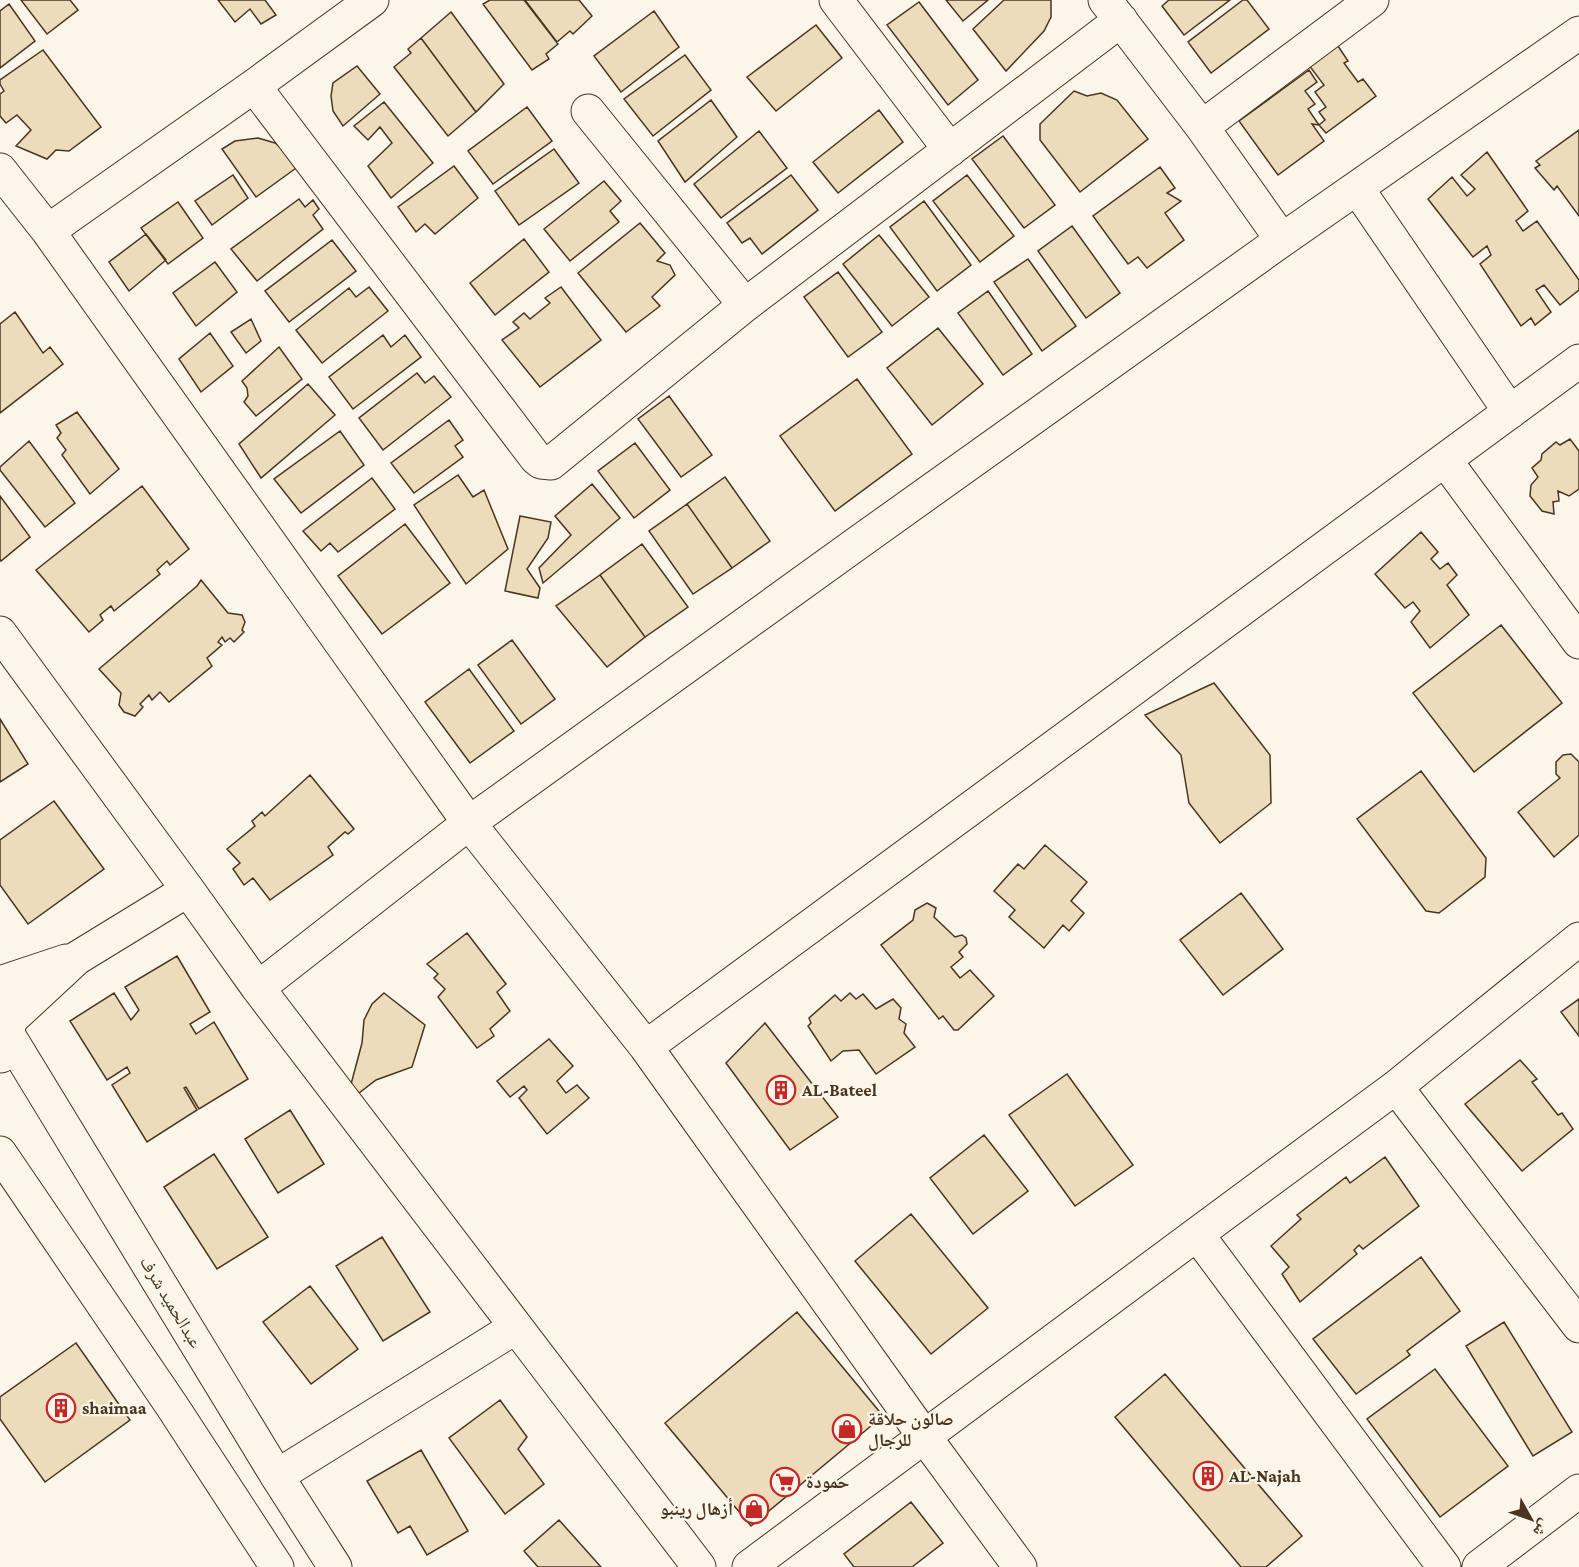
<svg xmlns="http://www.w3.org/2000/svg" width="1579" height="1567" font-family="'Crimson Pro','Noto Naskh Arabic',serif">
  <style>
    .building { fill: #ecdcbc; stroke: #4a3520; stroke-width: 1.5 }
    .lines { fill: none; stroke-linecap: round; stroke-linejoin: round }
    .minor-casing { stroke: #4a3520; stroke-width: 35 }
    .major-casing { stroke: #4a3520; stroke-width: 35 }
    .minor { stroke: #fbf6e9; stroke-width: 33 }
    .major { stroke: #fbf6e9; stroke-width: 33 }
    .labels { text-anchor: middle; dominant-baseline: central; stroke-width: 4.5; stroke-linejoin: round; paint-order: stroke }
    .poi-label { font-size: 18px; font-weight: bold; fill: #4a3520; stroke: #fbf6e9; text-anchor: start }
    .street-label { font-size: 18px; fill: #4a3520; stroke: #fbf6e9 }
  </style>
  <rect width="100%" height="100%" fill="#fbf6e9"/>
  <path class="building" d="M 21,0 L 70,0 L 78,10 L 47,34 Z
    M 218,0 L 265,0 L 276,15 L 261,24 L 250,9 L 235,22 Z
    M 490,0 L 524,0 L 558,44 L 546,54 L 549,59 L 532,70 L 483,4 Z
    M 525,0 L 579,0 L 592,16 L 573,34 L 570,31 L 557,42 Z
    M 946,0 L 988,0 L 963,21 Z
    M 1004,0 L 1051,0 L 1051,17 L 1044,31 L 1006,71 L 973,29 Z
    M 1169,0 L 1230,0 L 1184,35 L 1162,6 Z
    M 1243,0 L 1247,0 L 1269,29 L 1211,73 L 1188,42 Z
    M 919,2 L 978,80 L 948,105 L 887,25 Z
    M 9,4 L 35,41 L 0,68 L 0,11 Z
    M 654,11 L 679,47 L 621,92 L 594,56 Z
    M 451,12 L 504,84 L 476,112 L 421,38 Z
    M 816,25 L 842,58 L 776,111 L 747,77 Z
    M 421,38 L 476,112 L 448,136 L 394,67 L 411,53 L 408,49 Z
    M 1336,43 L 1348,61 L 1344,63 L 1358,82 L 1363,79 L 1376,96 L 1326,133 L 1319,125 L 1325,120 L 1319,112 L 1326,107 L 1315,92 L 1324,85 L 1308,64 Z
    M 43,50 L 101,127 L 69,151 L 56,150 L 47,159 L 16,146 L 31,130 L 17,115 L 6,123 L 0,116 L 0,94 L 4,91 L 0,84 L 0,80 Z
    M 685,55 L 711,90 L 653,136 L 624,99 Z
    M 357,66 L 380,94 L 343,126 L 333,111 L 331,96 L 333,83 Z
    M 1309,70 L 1317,82 L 1305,91 L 1315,104 L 1308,109 L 1319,125 L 1312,124 L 1324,141 L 1278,175 L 1239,121 Z
    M 1074,91 L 1087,96 L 1101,93 L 1117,100 L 1148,139 L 1080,192 L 1040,140 L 1040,124 Z
    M 711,100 L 737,137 L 685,182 L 658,141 Z
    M 384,102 L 433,163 L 391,198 L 368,166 L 392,143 L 380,127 L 368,140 L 354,126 Z
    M 527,107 L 552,141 L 493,184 L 468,151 Z
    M 879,110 L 903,142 L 838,193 L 813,162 Z
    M 1579,130 L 1579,216 L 1557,186 L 1554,190 L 1535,168 L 1540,165 L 1536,161 Z
    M 759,131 L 787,168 L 721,218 L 694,184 Z
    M 1003,136 L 1055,205 L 1024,228 L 972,159 Z
    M 258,138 L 275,143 L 287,153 L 299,166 L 256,197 L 222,149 L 235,141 Z
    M 554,149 L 579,183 L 519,225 L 495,191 Z
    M 1487,152 L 1528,211 L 1516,221 L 1523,231 L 1537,221 L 1579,280 L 1579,290 L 1560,305 L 1544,285 L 1536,290 L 1551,312 L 1535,325 L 1531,318 L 1521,326 L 1480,264 L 1491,255 L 1487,246 L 1473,257 L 1428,199 L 1452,177 L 1467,196 L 1475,189 L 1461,175 Z
    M 454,166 L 478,198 L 435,234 L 425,224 L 416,232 L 398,207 Z
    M 1160,167 L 1175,188 L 1167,193 L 1181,201 L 1165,213 L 1184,240 L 1147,268 L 1138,257 L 1128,264 L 1093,216 Z
    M 233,175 L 248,198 L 212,225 L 195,201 Z
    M 791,175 L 818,210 L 762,254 L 750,238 L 742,243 L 727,223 Z
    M 967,175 L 1014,236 L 980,262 L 933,201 Z
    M 604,181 L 621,201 L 610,211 L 619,222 L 570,261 L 544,229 Z
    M 299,199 L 305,207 L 313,200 L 319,209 L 313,215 L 323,229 L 257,281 L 231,249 Z
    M 924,201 L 971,265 L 937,291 L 890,227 Z
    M 178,202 L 203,238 L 168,264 L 141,228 Z
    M 640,223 L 665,253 L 657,261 L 670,265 L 675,275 L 652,297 L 660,306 L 626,332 L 578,273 Z
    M 1072,226 L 1120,293 L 1086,318 L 1038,251 Z
    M 146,234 L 166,260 L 129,291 L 109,262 Z
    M 879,235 L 929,297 L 892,326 L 843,264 Z
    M 524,239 L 549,272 L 495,315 L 470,283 Z
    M 332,240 L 356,271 L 289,322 L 265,291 Z
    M 1028,259 L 1076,326 L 1042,351 L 994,282 Z
    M 215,262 L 237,292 L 196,326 L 173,293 Z
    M 838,272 L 882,332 L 848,357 L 804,297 Z
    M 369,287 L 388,311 L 322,363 L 296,330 L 349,288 L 356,297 Z
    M 561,287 L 601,340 L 540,387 L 502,340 L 519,328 L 513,322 L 524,313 L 530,319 L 550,303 L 545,298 Z
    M 988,291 L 1032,354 L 1003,375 L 958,313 Z
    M 15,312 L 43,353 L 50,347 L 63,364 L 0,413 L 0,324 Z
    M 251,319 L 261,341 L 246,353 L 231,332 Z
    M 938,328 L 983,384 L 932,425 L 887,368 Z
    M 210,333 L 233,366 L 201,392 L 179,359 Z
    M 383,335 L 391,347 L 405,335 L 421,357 L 353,409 L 329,377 Z
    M 279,347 L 302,379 L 256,416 L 244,402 L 248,396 L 247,388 L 242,381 Z
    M 417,373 L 425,383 L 434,376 L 451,397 L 383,450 L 359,418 Z
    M 857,379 L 912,454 L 835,511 L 780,436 Z
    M 308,384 L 335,415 L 261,478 L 239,444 Z
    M 669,396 L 712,455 L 681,477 L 638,419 Z
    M 77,412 L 119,469 L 90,494 L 62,455 L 66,450 L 57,438 L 61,433 L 56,425 Z
    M 449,420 L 463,440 L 455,446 L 463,457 L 414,493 L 391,463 Z
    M 340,431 L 364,465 L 301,513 L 274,479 Z
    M 1570,439 L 1579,451 L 1579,489 L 1569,496 L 1558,491 L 1559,501 L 1553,502 L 1554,514 L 1542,511 L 1530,496 L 1531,485 L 1538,477 L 1532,468 L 1541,460 L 1542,454 L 1556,442 L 1560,445 Z
    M 29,441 L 75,503 L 45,527 L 0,470 L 0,467 Z
    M 635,443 L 670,490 L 634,518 L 598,471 Z
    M 458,475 L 473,497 L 484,490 L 508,549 L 466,584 L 414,505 Z
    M 725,477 L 770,541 L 732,568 L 687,504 Z
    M 372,478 L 395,509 L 338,552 L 330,543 L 321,551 L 303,531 Z
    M 592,484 L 620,518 L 543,583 L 539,568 L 571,535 L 555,516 Z
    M 142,486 L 189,549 L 170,565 L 167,561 L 157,570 L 160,574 L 114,611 L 111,606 L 100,615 L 103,620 L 89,632 L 36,570 Z
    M 0,496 L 30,537 L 1,561 L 0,559 Z
    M 687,504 L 732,568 L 693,594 L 649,531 Z
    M 520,516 L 551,522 L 548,538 L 527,569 L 540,588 L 538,598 L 505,591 Z
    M 405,524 L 450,583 L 382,634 L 338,576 Z
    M 1421,532 L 1438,552 L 1431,559 L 1440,569 L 1448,563 L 1457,575 L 1447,585 L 1469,615 L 1430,648 L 1411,622 L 1420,611 L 1413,602 L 1405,608 L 1375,574 Z
    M 642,544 L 688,607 L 645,637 L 600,575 Z
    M 600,575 L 645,637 L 607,667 L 556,606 Z
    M 201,580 L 228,613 L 242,615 L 245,622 L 242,630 L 244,632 L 234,642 L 230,638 L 225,642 L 222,637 L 218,642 L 222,645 L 207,658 L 212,666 L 169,702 L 160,692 L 152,700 L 149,695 L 140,704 L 143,707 L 135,716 L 124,712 L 119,705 L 121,693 L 99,669 L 197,586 Z
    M 1501,625 L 1562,703 L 1474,772 L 1413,693 Z
    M 512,640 L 555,699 L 521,724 L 478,665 Z
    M 469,669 L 514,731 L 470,763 L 425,702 Z
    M 1214,683 L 1270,755 L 1271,803 L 1220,843 L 1189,803 L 1181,755 L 1145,715 Z
    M 0,719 L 28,764 L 0,782 Z
    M 1571,754 L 1579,762 L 1579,835 L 1554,857 L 1518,812 L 1560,778 L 1556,774 L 1556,762 L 1563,755 Z
    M 1421,771 L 1486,858 L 1485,877 L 1439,913 L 1426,911 L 1357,819 Z
    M 310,775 L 354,829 L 348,834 L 345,832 L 328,847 L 333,855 L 270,900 L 253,878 L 244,885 L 233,869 L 240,863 L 227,849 L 255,826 L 252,821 L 262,812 L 265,816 Z
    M 54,801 L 104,869 L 28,924 L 0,885 L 0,840 Z
    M 1045,845 L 1087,882 L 1071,901 L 1084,913 L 1069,931 L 1063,925 L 1044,948 L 1009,917 L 1015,910 L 994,891 L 1018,864 L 1024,869 Z
    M 1241,893 L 1283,949 L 1223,995 L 1180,940 Z
    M 927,903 L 936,908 L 934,917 L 955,937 L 962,935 L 966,938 L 967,944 L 959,952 L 963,957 L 951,967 L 960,978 L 970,970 L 994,996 L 958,1030 L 954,1030 L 943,1016 L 939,1019 L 881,945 L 913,920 L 915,910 Z
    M 467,933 L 506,984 L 497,992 L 510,1011 L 490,1029 L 494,1036 L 477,1048 L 438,997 L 445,989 L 434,978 L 438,974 L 427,964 Z
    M 177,956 L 210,1012 L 190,1024 L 196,1034 L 214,1022 L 248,1079 L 199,1109 L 186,1087 L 184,1088 L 197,1110 L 147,1142 L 112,1085 L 130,1073 L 127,1067 L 107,1080 L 70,1021 L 114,993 L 131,1020 L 139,1010 L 125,987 Z
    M 384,993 L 425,1025 L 412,1067 L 376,1080 L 346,1103 L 362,1043 L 364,1020 L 372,1004 Z
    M 850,993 L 856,999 L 863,994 L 876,1009 L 893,999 L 901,1008 L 899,1019 L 906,1024 L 904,1033 L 915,1047 L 876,1074 L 859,1050 L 843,1051 L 831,1061 L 808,1026 L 811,1023 L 809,1018 L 835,995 L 841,1001 Z
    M 1579,999 L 1579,1036 L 1561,1012 Z
    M 765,1023 L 838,1117 L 790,1150 L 726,1063 Z
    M 549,1039 L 573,1066 L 557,1081 L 566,1093 L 577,1085 L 589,1098 L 547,1134 L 519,1098 L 527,1090 L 524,1086 L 510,1097 L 497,1081 Z
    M 1520,1060 L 1537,1079 L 1532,1082 L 1558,1115 L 1562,1113 L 1573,1129 L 1522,1171 L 1465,1104 Z
    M 1067,1074 L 1133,1165 L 1075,1206 L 1009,1115 Z
    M 290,1110 L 324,1164 L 278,1193 L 245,1139 Z
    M 984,1135 L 1028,1191 L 973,1234 L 930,1178 Z
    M 214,1154 L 268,1237 L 217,1269 L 164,1187 Z
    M 1385,1157 L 1419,1206 L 1363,1249 L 1359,1245 L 1354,1250 L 1357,1254 L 1300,1302 L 1282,1274 L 1289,1267 L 1271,1246 L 1301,1219 L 1297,1215 L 1346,1177 L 1350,1183 Z
    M 911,1214 L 988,1308 L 931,1354 L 855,1261 Z
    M 382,1237 L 430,1312 L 383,1341 L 336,1266 Z
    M 1421,1257 L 1460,1311 L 1407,1351 L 1410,1355 L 1356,1394 L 1313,1339 Z
    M 310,1286 L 358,1349 L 311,1384 L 263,1322 Z
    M 797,1312 L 883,1416 L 751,1526 L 665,1423 Z
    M 1504,1322 L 1572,1432 L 1533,1456 L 1466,1346 Z
    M 76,1343 L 130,1420 L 45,1482 L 0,1419 L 0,1397 Z
    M 1435,1369 L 1508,1466 L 1440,1517 L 1367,1419 Z
    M 1165,1374 L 1302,1536 L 1266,1567 L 1241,1567 L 1115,1417 Z
    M 500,1400 L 527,1437 L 518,1449 L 544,1484 L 505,1514 L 449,1438 Z
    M 421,1450 L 468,1531 L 427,1555 L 410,1526 L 398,1533 L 367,1481 Z
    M 911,1502 L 943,1543 L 912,1567 L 854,1567 L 844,1554 Z
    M 559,1520 L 601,1567 L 538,1567 L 524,1551 Z"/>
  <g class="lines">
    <g class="minor-casing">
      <path id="minor" d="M 836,0 L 950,150
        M 1105,0 L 1202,127 L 1282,240
        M 254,86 L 536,458 L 541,462 L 551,463 L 745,305 L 1121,20
        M 588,111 L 745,305
        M 1202,127 L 1372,0
        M 0,170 L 48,231 L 469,823 L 646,1047 L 924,1436 L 1020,1567
        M 1357,188 L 1510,412
        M 48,231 L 254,86 L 372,0
        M 1445,460 L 1579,642
        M 0,633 L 188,890 L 258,988 L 699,1567
        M 0,983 L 66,961
        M 258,988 L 469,823 L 866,537 L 1282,240 L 1579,33
        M 9,1021 L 77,958 L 188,890
        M 646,1047 L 1579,361
        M 1396,1087 L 1579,1326
        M 1197,1234 L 1444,1567
        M 277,1476 L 516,1327
        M 749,1567 L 1197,1234 L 1396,1087 L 1579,939
        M 1479,1567 L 1579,1491"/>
    </g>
    <g class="major-casing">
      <path id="major" d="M 0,1000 C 12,1018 11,1038 1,1056
        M 9,1036 L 277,1476 L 335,1567
        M 0,1153 L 172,1406 L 277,1567"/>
    </g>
    <use href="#minor" class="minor"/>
    <use href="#major" class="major"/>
  </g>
  <defs>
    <g id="building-ring" transform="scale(1.5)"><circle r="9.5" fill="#fbf6e9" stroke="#c62828" stroke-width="1.5"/><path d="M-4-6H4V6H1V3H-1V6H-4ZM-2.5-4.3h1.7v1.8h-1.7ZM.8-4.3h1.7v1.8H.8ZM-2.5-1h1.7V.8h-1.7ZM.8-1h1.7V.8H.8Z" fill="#c62828"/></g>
    <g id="shop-ring" transform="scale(1.5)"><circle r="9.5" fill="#fbf6e9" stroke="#c62828" stroke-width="1.5"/><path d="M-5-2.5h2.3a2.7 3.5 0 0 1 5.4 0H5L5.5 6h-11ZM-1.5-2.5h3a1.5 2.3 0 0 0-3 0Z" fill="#c62828"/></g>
    <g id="supermarket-ring" transform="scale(1.5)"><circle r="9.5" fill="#fbf6e9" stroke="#c62828" stroke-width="1.5"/><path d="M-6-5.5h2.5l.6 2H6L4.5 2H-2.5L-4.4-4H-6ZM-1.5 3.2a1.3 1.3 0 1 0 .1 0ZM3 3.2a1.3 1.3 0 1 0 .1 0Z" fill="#c62828"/></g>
  </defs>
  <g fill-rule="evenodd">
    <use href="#building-ring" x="781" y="1090"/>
    <use href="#building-ring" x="61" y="1408"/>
    <use href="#shop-ring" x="847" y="1429"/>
    <use href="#building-ring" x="1208" y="1476"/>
    <use href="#supermarket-ring" x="785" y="1482"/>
    <use href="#shop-ring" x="754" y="1509"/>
  </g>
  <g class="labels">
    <g class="poi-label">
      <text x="802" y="1090">AL-Bateel</text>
      <text x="82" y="1408">shaimaa</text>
      <text x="868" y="1419">صالون حلاقة<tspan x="868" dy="21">للرجال</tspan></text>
      <text x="1229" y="1476">AL-Najah</text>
      <text x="806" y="1482">حمودة</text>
      <text x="733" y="1509" text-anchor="end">أزهال رينبو</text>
    </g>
    <g class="street-label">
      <text transform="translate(171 1302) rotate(59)">عبدالحميد شرف</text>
    </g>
  </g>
  <g transform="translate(1531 1519) rotate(130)" stroke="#fbf6e9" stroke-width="4.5" paint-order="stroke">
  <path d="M0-4.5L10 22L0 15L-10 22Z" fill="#4a3520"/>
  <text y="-9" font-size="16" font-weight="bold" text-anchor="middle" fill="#4a3520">ش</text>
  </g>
</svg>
